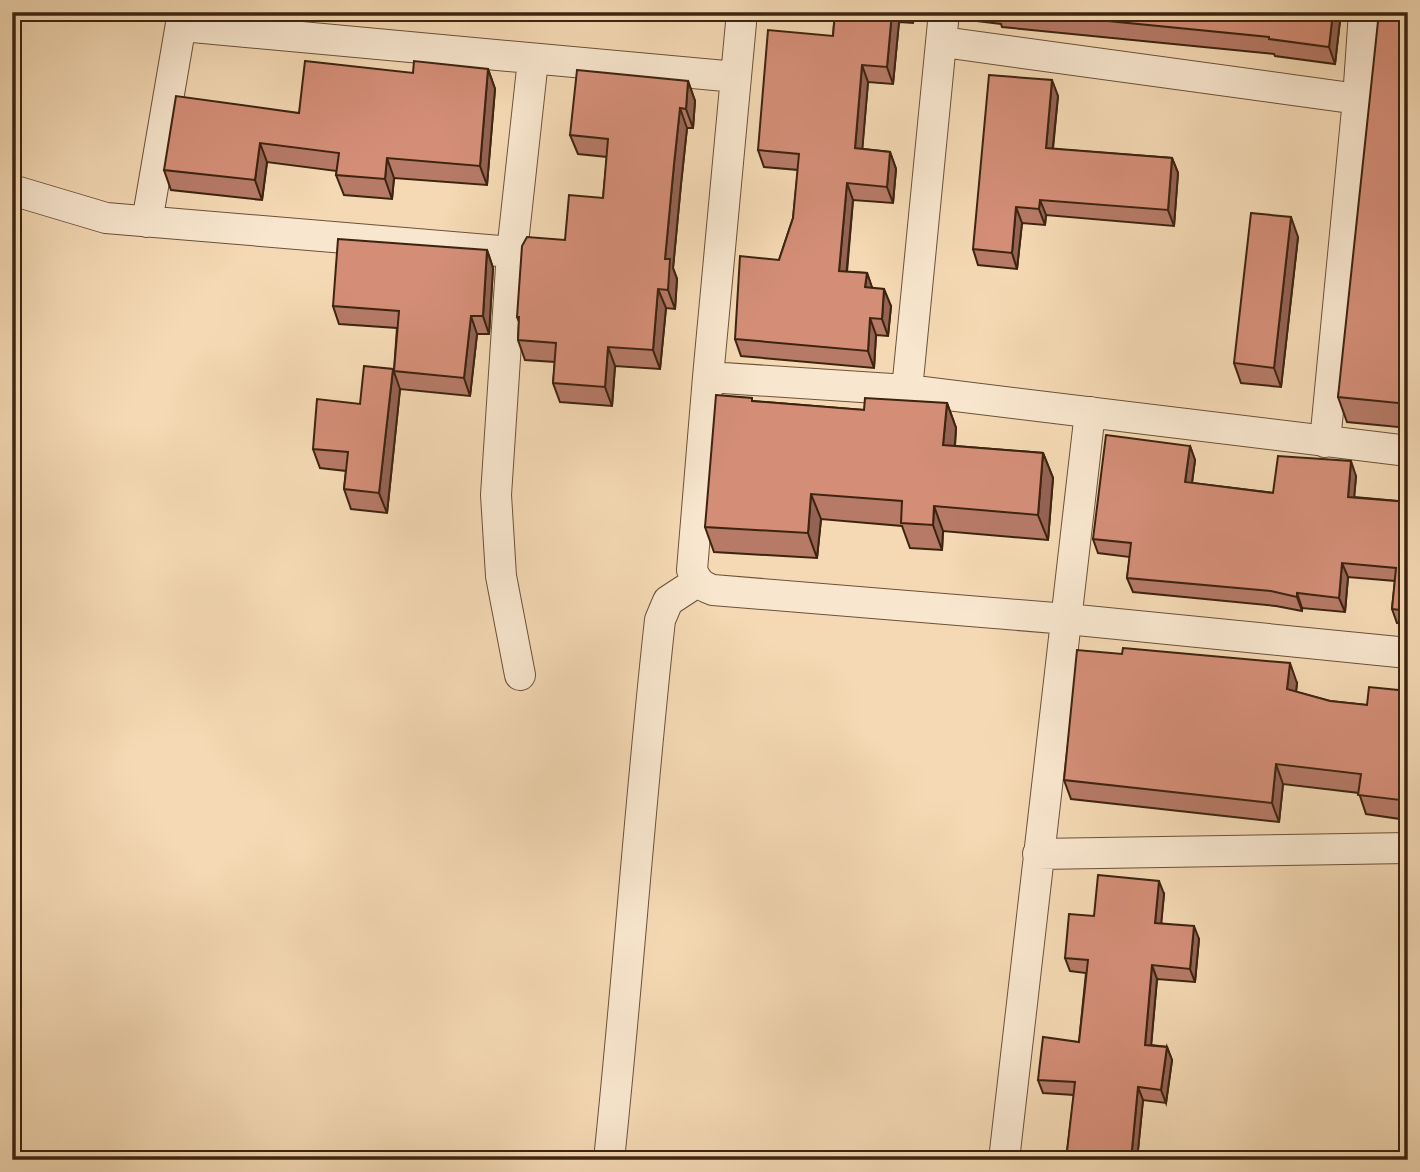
<svg xmlns="http://www.w3.org/2000/svg" width="1420" height="1172" font-family="'EB Garamond',serif">
  <style>
    .lines { fill: none; stroke-linecap: round; stroke-linejoin: round }
    .street-casing { stroke: #6b5138; stroke-width: 32 }
    .street { stroke: #f8e6ce; stroke-width: 30 }
    .wall { fill: #b67a67; stroke: #3d240f; stroke-width: 2 }
    .shaded-wall { fill: #946354; stroke: #3d240f; stroke-width: 2 }
    .building { fill: #d48e78; stroke: #3d240f; stroke-width: 2 }
  </style>
  <rect width="100%" height="100%" fill="#f4d9b4"/>
  <filter id="stains"><feTurbulence type="fractalNoise" baseFrequency=".00286" numOctaves="4"/><feColorMatrix values="0 0 0 0 .2 0 0 0 0 .09 0 0 0 0 .02 0 0 0 .5 -.17"/></filter>
  <radialGradient id="worn" r=".72"><stop offset=".6" stop-color="#630" stop-opacity="0"/><stop offset="1" stop-color="#630" stop-opacity=".3"/></radialGradient>
  <g class="lines">
    <g class="street-casing">
      <path id="street" d="M 742,12 L 708,377 L 692,570 C 697,582 701,586 713,590 L 1067,619 L 1408,653
        M 182,26 L 736,77
        M 943,42 L 1358,99
        M 12,190 L 106,218 L 512,252
        M 147,222 L 183,12
        M 708,377 L 907,390 L 1408,451
        M 907,390 L 944,12
        M 1325,442 L 1358,99 L 1364,12
        M 520,675 L 501,576 L 496,495 L 512,252 L 533,60
        M 1038,854 L 1408,848
        M 609,1160 C 628,980 640,800 660,620 L 668,601 L 697,582
        M 1004,1160 L 1090,412"/>
    </g>
    <use href="#street" class="street"/>
  </g>
  <path class="wall" d="M 835,12 L 927,12 L 926,16 L 914,15 L 913,23 L 899,22 L 893,84 L 868,82 L 862,149 L 890,152 L 896,169 L 893,203 L 853,200 L 847,272 L 867,273 L 872,288 L 891,306 L 888,336 L 876,335 L 874,368 L 741,356 L 735,339 L 779,260 L 793,218 L 798,170 L 764,167 L 758,150 L 833,36 Z
    M 958,12 L 1341,12 L 1335,64 L 1275,56 L 1274,54 L 1002,27 L 1001,24 L 961,19 Z
    M 1408,12 L 1408,428 L 1347,422 L 1338,397 Z
    M 488,69 L 495,89 L 487,185 L 394,178 L 392,199 L 344,195 L 336,175 L 337,171 L 267,162 L 262,200 L 171,190 L 164,170 L 299,113 L 413,73 Z
    M 688,81 L 695,101 L 693,128 L 687,128 L 681,184 L 673,268 L 677,279 L 675,309 L 666,308 L 660,369 L 615,366 L 612,406 L 560,402 L 553,383 L 555,362 L 525,360 L 518,340 L 519,322 L 517,317 L 565,240 L 603,198 L 607,157 L 578,154 L 570,135 Z
    M 1058,96 L 1053,149 L 1172,158 L 1178,173 L 1174,226 L 1046,215 L 1045,225 L 1022,223 L 1017,269 L 978,265 L 973,249 Z
    M 1298,237 L 1281,387 L 1241,383 L 1234,363 Z
    M 487,250 L 493,268 L 489,334 L 477,334 L 470,396 L 400,389 L 387,513 L 351,509 L 344,489 L 346,471 L 320,468 L 313,449 L 394,371 L 397,328 L 339,324 L 333,306 Z
    M 753,401 L 864,410 L 947,403 L 956,428 L 955,446 L 1043,453 L 1053,478 L 1048,540 L 943,531 L 942,550 L 910,548 L 902,526 L 821,519 L 817,558 L 714,552 L 705,527 Z
    M 1190,446 L 1195,460 L 1192,483 L 1273,493 L 1356,476 L 1354,497 L 1408,502 L 1408,624 L 1397,623 L 1392,609 L 1395,581 L 1348,577 L 1345,612 L 1302,608 L 1302,611 L 1276,606 L 1133,592 L 1127,578 L 1130,557 L 1098,553 L 1093,539 Z
    M 1297,683 L 1296,692 L 1330,701 L 1367,705 L 1408,691 L 1407,820 L 1366,814 L 1359,793 L 1283,784 L 1279,822 L 1071,799 L 1064,780 Z
    M 1164,894 L 1161,923 L 1199,939 L 1195,982 L 1157,979 L 1151,1045 L 1167,1047 L 1172,1060 L 1166,1103 L 1143,1100 L 1137,1160 L 1066,1160 L 1074,1095 L 1043,1093 L 1038,1080 L 1079,1042 L 1086,973 L 1070,971 L 1065,958 Z"/>
  <path class="shaded-wall" d="M 892,12 L 895,12 L 899,22 L 893,84 L 887,67 Z
    M 909,12 L 913,12 L 914,15 L 913,23 Z
    M 1333,12 L 1341,12 L 1335,64 L 1329,47 Z
    M 862,65 L 868,82 L 861,165 L 855,148 Z
    M 488,69 L 495,89 L 487,185 L 480,166 Z
    M 1052,80 L 1058,96 L 1051,164 L 1046,148 Z
    M 688,81 L 695,101 L 693,128 L 686,109 Z
    M 680,108 L 687,128 L 681,184 L 673,268 L 677,279 L 675,309 L 668,290 L 665,259 L 674,164 Z
    M 260,143 L 267,162 L 262,200 L 255,180 Z
    M 890,152 L 896,169 L 893,203 L 887,187 Z
    M 387,158 L 394,178 L 392,199 L 385,179 Z
    M 1172,158 L 1178,173 L 1174,226 L 1168,210 Z
    M 847,183 L 853,200 L 845,288 L 839,271 Z
    M 1040,200 L 1046,215 L 1045,225 L 1039,209 Z
    M 1016,207 L 1022,223 L 1017,269 L 1012,253 Z
    M 1291,217 L 1298,237 L 1281,387 L 1274,368 Z
    M 487,250 L 493,268 L 489,334 L 483,316 Z
    M 867,273 L 873,290 L 865,287 Z
    M 658,289 L 666,308 L 660,369 L 653,350 Z
    M 884,289 L 891,306 L 888,336 L 882,319 Z
    M 471,316 L 477,334 L 470,396 L 464,378 Z
    M 870,318 L 876,335 L 874,368 L 868,351 Z
    M 608,347 L 615,366 L 612,406 L 605,387 Z
    M 393,369 L 400,389 L 387,513 L 379,493 Z
    M 947,403 L 956,428 L 953,470 L 943,445 Z
    M 1190,446 L 1195,460 L 1190,497 L 1185,482 Z
    M 1043,453 L 1053,478 L 1048,540 L 1038,515 Z
    M 1351,461 L 1356,476 L 1353,511 L 1348,497 Z
    M 811,494 L 821,519 L 817,558 L 808,533 Z
    M 934,506 L 943,531 L 942,550 L 933,525 Z
    M 1342,563 L 1348,577 L 1345,612 L 1339,598 Z
    M 1297,593 L 1302,608 L 1302,611 L 1297,597 Z
    M 1290,663 L 1297,683 L 1294,709 L 1287,689 Z
    M 1276,764 L 1283,784 L 1279,822 L 1272,803 Z
    M 1402,779 L 1408,795 L 1407,820 L 1400,800 Z
    M 1159,881 L 1164,894 L 1160,936 L 1155,923 Z
    M 1194,926 L 1199,939 L 1195,982 L 1190,969 Z
    M 1152,965 L 1157,979 L 1150,1058 L 1145,1045 Z
    M 1167,1047 L 1172,1060 L 1166,1103 L 1161,1090 Z
    M 1138,1087 L 1143,1100 L 1137,1160 L 1131,1160 Z"/>
  <path class="building" d="M 835,12 L 892,12 L 887,67 L 862,65 L 855,148 L 890,152 L 887,187 L 847,183 L 839,271 L 867,273 L 865,287 L 884,289 L 882,319 L 870,318 L 868,351 L 735,339 L 740,256 L 779,260 L 793,218 L 799,154 L 758,150 L 768,30 L 833,36 Z
    M 1017,12 L 1333,12 L 1329,47 L 1269,39 L 1269,37 Z
    M 1379,12 L 1408,12 L 1408,404 L 1338,397 Z
    M 305,61 L 413,73 L 414,61 L 488,69 L 480,166 L 387,158 L 385,179 L 336,175 L 339,153 L 260,143 L 255,180 L 164,170 L 176,96 L 299,113 Z
    M 577,70 L 688,81 L 686,109 L 680,108 L 674,164 L 665,259 L 670,259 L 668,290 L 658,289 L 653,350 L 608,347 L 605,387 L 553,383 L 556,343 L 518,340 L 519,317 L 517,317 L 522,246 L 527,237 L 565,240 L 569,195 L 603,198 L 608,139 L 570,135 Z
    M 989,75 L 1052,80 L 1046,148 L 1172,158 L 1168,210 L 1040,200 L 1039,209 L 1016,207 L 1012,253 L 973,249 Z
    M 1251,213 L 1291,217 L 1274,368 L 1234,363 Z
    M 338,239 L 487,250 L 483,316 L 471,316 L 464,378 L 394,371 L 399,311 L 333,306 Z
    M 364,366 L 393,369 L 379,493 L 344,489 L 348,452 L 313,449 L 317,399 L 360,404 Z
    M 716,395 L 752,398 L 752,401 L 864,410 L 865,398 L 947,403 L 943,445 L 1043,453 L 1038,515 L 934,506 L 933,525 L 901,523 L 902,501 L 811,494 L 808,533 L 705,527 Z
    M 1106,435 L 1190,446 L 1185,482 L 1273,493 L 1278,456 L 1351,461 L 1348,497 L 1408,502 L 1408,611 L 1392,609 L 1396,568 L 1342,563 L 1339,598 L 1297,593 L 1297,597 L 1271,591 L 1127,578 L 1131,543 L 1093,539 Z
    M 1123,648 L 1290,663 L 1287,689 L 1330,701 L 1367,705 L 1369,687 L 1408,691 L 1408,780 L 1402,779 L 1400,800 L 1358,795 L 1361,774 L 1276,764 L 1272,803 L 1064,780 L 1077,650 L 1122,654 Z
    M 1098,875 L 1159,881 L 1155,923 L 1194,926 L 1190,969 L 1152,965 L 1145,1045 L 1167,1047 L 1161,1090 L 1138,1087 L 1131,1160 L 1066,1160 L 1075,1082 L 1038,1080 L 1043,1037 L 1079,1042 L 1088,960 L 1065,958 L 1069,914 L 1094,916 Z"/>
  <rect width="1420" height="1172" fill="none" stroke="#f4d9b4" stroke-width="42"/>
  <rect x="14" y="14" width="1392" height="1144" fill="none" stroke="#3d240f" stroke-width="3.5"/>
  <rect x="21" y="21" width="1378" height="1130" fill="none" stroke="#3d240f" stroke-width="2"/>
  <rect width="100%" height="100%" filter="url(#stains)"/>
  <rect width="100%" height="100%" fill="url(#worn)"/>
</svg>
